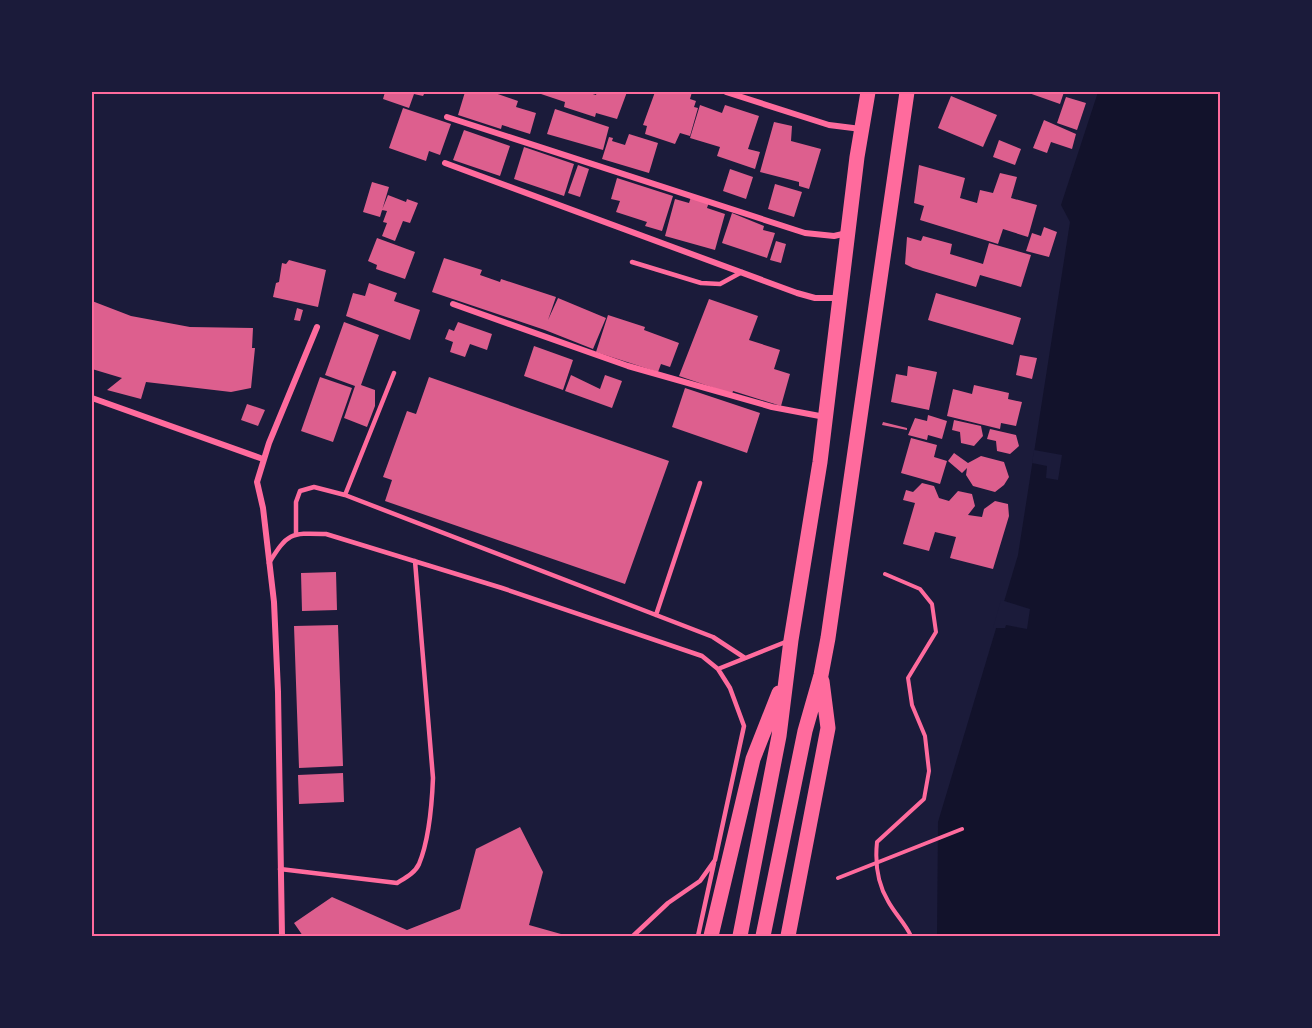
<svg xmlns="http://www.w3.org/2000/svg" width="1312" height="1028" font-family="Cabin,sans-serif">
  <style>
    .water { fill: #12122b }
    .pier { fill: #1b1b3a }
    .building { fill: #dd5f8e }
    .lines { fill: none; stroke-linecap: round; stroke-linejoin: round }
    .path { stroke: #ff6b9d; stroke-width: 4 }
    .service { stroke: #ff6b9d; stroke-width: 4.5 }
    .minor { stroke: #ff6b9d; stroke-width: 6 }
    .primary { stroke: #ff6b9d; stroke-width: 15 }
    .neatline { fill: none; stroke: #ff6b9d; stroke-width: 2 }
  </style>
  <rect width="100%" height="100%" fill="#1b1b3a"/>
  <path class="water" d="M 1098,92 L 1220,92 L 1220,936 L 937,936 L 938,822 L 1018,555 L 1070,222 L 1061,205 Z"/>
  <path class="pier" d="M 1034,450 L 1062,455 L 1058,480 L 1046,478 L 1047,466 L 1032,463 Z
    M 1001,600 L 1030,609 L 1027,629 L 1006,625 L 1005,628 L 993,628 Z"/>
  <path class="building" d="M 385,92 L 425,92 L 423,96 L 414,94 L 409,108 L 383,99 Z
    M 465,92 L 492,92 L 518,101 L 516,107 L 536,113 L 530,134 L 502,125 L 501,129 L 458,115 Z
    M 535,92 L 586,92 L 596,95 L 597,92 L 627,92 L 617,119 L 596,113 L 595,117 L 564,107 L 565,102 Z
    M 655,92 L 692,92 L 690,99 L 696,101 L 694,107 L 698,108 L 690,136 L 680,133 L 675,144 L 645,134 L 647,126 L 643,125 Z
    M 1026,92 L 1064,92 L 1060,104 Z
    M 951,96 L 997,115 L 983,147 L 938,128 Z
    M 1066,97 L 1086,103 L 1077,130 L 1057,123 Z
    M 700,105 L 722,113 L 725,105 L 759,116 L 748,149 L 760,152 L 755,169 L 717,156 L 720,147 L 690,138 Z
    M 403,108 L 451,124 L 440,155 L 429,151 L 426,161 L 389,148 Z
    M 555,109 L 609,127 L 603,150 L 547,134 Z
    M 1044,120 L 1076,134 L 1072,149 L 1051,142 L 1047,153 L 1033,148 Z
    M 774,122 L 792,126 L 791,141 L 821,149 L 809,189 L 799,186 L 799,182 L 760,172 Z
    M 464,130 L 510,146 L 500,176 L 453,160 Z
    M 629,134 L 658,143 L 649,173 L 602,159 L 609,137 L 613,138 L 612,141 L 625,145 Z
    M 999,140 L 1021,149 L 1015,165 L 993,157 Z
    M 524,147 L 574,164 L 564,196 L 514,179 Z
    M 578,165 L 589,169 L 580,197 L 568,193 Z
    M 919,165 L 965,178 L 960,198 L 977,203 L 980,190 L 993,193 L 1000,173 L 1017,177 L 1011,198 L 1037,205 L 1028,237 L 1003,229 L 998,244 L 920,220 L 924,206 L 914,203 Z
    M 730,169 L 753,177 L 746,199 L 723,191 Z
    M 617,178 L 673,196 L 662,231 L 645,226 L 647,222 L 616,212 L 620,201 L 611,199 Z
    M 372,182 L 389,187 L 380,217 L 363,212 Z
    M 775,184 L 802,192 L 794,217 L 768,209 Z
    M 388,195 L 406,202 L 407,199 L 418,203 L 410,223 L 403,221 L 395,241 L 382,236 L 387,223 L 383,222 L 387,211 L 382,210 Z
    M 691,197 L 709,202 L 707,208 L 725,214 L 715,250 L 665,236 L 675,199 L 689,203 Z
    M 732,213 L 764,226 L 763,230 L 775,233 L 767,258 L 722,243 Z
    M 1044,227 L 1057,232 L 1049,257 L 1026,251 L 1032,233 L 1041,236 Z
    M 923,236 L 952,244 L 950,254 L 983,264 L 989,243 L 1031,255 L 1021,287 L 980,275 L 976,287 L 913,268 L 905,264 L 907,237 L 921,241 Z
    M 377,238 L 415,252 L 405,279 L 376,269 L 377,265 L 368,261 Z
    M 776,241 L 786,244 L 781,263 L 770,260 Z
    M 444,258 L 482,270 L 480,275 L 500,282 L 501,279 L 556,297 L 548,320 L 558,298 L 606,318 L 593,349 L 545,330 L 432,292 Z
    M 289,260 L 326,270 L 318,307 L 273,297 L 276,283 L 279,282 L 282,263 L 286,264 Z
    M 369,283 L 397,293 L 394,301 L 420,310 L 410,340 L 346,316 L 353,293 L 365,296 Z
    M 936,293 L 1021,318 L 1013,345 L 928,320 Z
    M 709,299 L 758,316 L 749,340 L 780,350 L 774,369 L 790,374 L 781,406 L 733,391 L 732,394 L 679,376 Z
    M 92,301 L 131,316 L 190,327 L 253,328 L 252,348 L 255,348 L 251,388 L 231,392 L 146,382 L 141,399 L 107,390 L 122,378 L 92,369 Z
    M 297,308 L 303,310 L 300,321 L 294,320 Z
    M 608,315 L 645,327 L 644,330 L 679,343 L 670,367 L 661,364 L 658,372 L 596,352 Z
    M 344,322 L 379,335 L 361,385 L 375,390 L 375,406 L 367,427 L 344,418 L 355,386 L 325,375 Z
    M 458,322 L 492,334 L 487,350 L 470,344 L 465,357 L 450,352 L 453,342 L 445,339 L 449,329 L 454,331 Z
    M 534,346 L 573,360 L 563,390 L 524,376 Z
    M 1020,355 L 1037,358 L 1032,379 L 1016,375 Z
    M 908,366 L 937,372 L 929,410 L 891,402 L 896,374 L 907,376 Z
    M 571,375 L 600,389 L 605,375 L 622,381 L 612,408 L 565,391 Z
    M 320,377 L 352,388 L 333,442 L 301,431 Z
    M 429,377 L 669,461 L 625,584 L 385,501 L 392,480 L 383,477 L 407,411 L 416,414 Z
    M 974,385 L 1009,393 L 1008,399 L 1022,402 L 1016,426 L 1001,423 L 1000,429 L 947,416 L 953,389 L 972,394 Z
    M 685,388 L 760,413 L 747,453 L 672,427 Z
    M 247,404 L 265,410 L 258,426 L 241,420 Z
    M 928,415 L 947,421 L 942,439 L 928,435 L 927,440 L 908,435 L 915,418 L 927,421 Z
    M 954,420 L 981,426 L 983,436 L 974,446 L 961,443 L 960,432 L 952,430 Z
    M 883,422 L 907,428 L 907,430 L 882,425 Z
    M 990,429 L 1016,435 L 1019,446 L 1010,454 L 997,451 L 996,441 L 987,439 Z
    M 911,438 L 937,445 L 934,457 L 947,461 L 940,484 L 901,473 Z
    M 954,453 L 968,463 L 981,456 L 1004,462 L 1009,477 L 1004,485 L 995,492 L 973,486 L 966,475 L 967,468 L 962,473 L 948,461 Z
    M 922,483 L 934,486 L 939,498 L 949,501 L 958,491 L 972,494 L 975,506 L 968,515 L 982,517 L 984,509 L 995,501 L 1008,504 L 1009,516 L 993,569 L 950,558 L 956,537 L 935,532 L 929,551 L 903,544 L 915,503 L 903,500 L 906,490 L 913,492 Z
    M 336,572 L 337,610 L 302,611 L 301,573 Z
    M 338,625 L 343,766 L 299,768 L 294,626 Z
    M 343,773 L 344,802 L 299,804 L 298,775 Z
    M 520,827 L 543,872 L 529,925 L 568,936 L 303,936 L 294,923 L 332,897 L 407,930 L 460,909 L 476,849 Z"/>
  <g class="lines">
    <path class="path" d="M 885,574 L 920,589 L 932,604 L 936,632 L 908,678 L 912,705 L 925,736 L 929,771 L 924,799 L 877,842 C 875,862 877,883 888,901 C 895,914 905,923 911,936
      M 838,878 L 962,829"/>
    <path class="service" d="M 632,262 L 701,283 L 720,284 L 742,272
      M 345,495 L 394,373
      M 296,533 L 296,502 L 300,491 L 314,487 L 345,495 L 713,637 L 745,658
      M 269,563 C 288,532 291,533 326,534 L 502,588 L 702,656 L 718,669 L 730,688 L 744,726 L 715,860 L 700,881 L 668,903 L 633,936
      M 656,615 L 700,483
      M 718,669 L 788,641
      M 280,869 L 397,883 C 405,878 415,873 419,864 C 429,840 432,803 433,778 L 415,561
      M 698,936 L 714,863"/>
    <path class="minor" d="M 726,92 L 829,125 L 861,129
      M 447,117 L 805,233 L 834,236 L 847,233
      M 445,163 L 797,293 L 815,298 L 840,298
      M 453,304 L 628,366 L 772,407 L 825,417
      M 92,398 L 263,459
      M 282,936 L 278,692 L 274,602 L 263,508 L 257,482 L 269,443 L 317,327"/>
    <path class="primary" d="M 711,936 L 753,759 L 779,693
      M 740,936 L 779,736 L 791,640 L 820,462 L 857,157 L 868,92
      M 763,936 L 805,731 L 821,675 L 828,638 L 907,92
      M 788,936 L 828,728 L 822,681"/>
  </g>
  <rect width="1312" height="1028" fill="none" stroke="#1b1b3a" stroke-width="186"/>
  <rect x="93" y="93" width="1126" height="842" class="neatline"/>
</svg>
